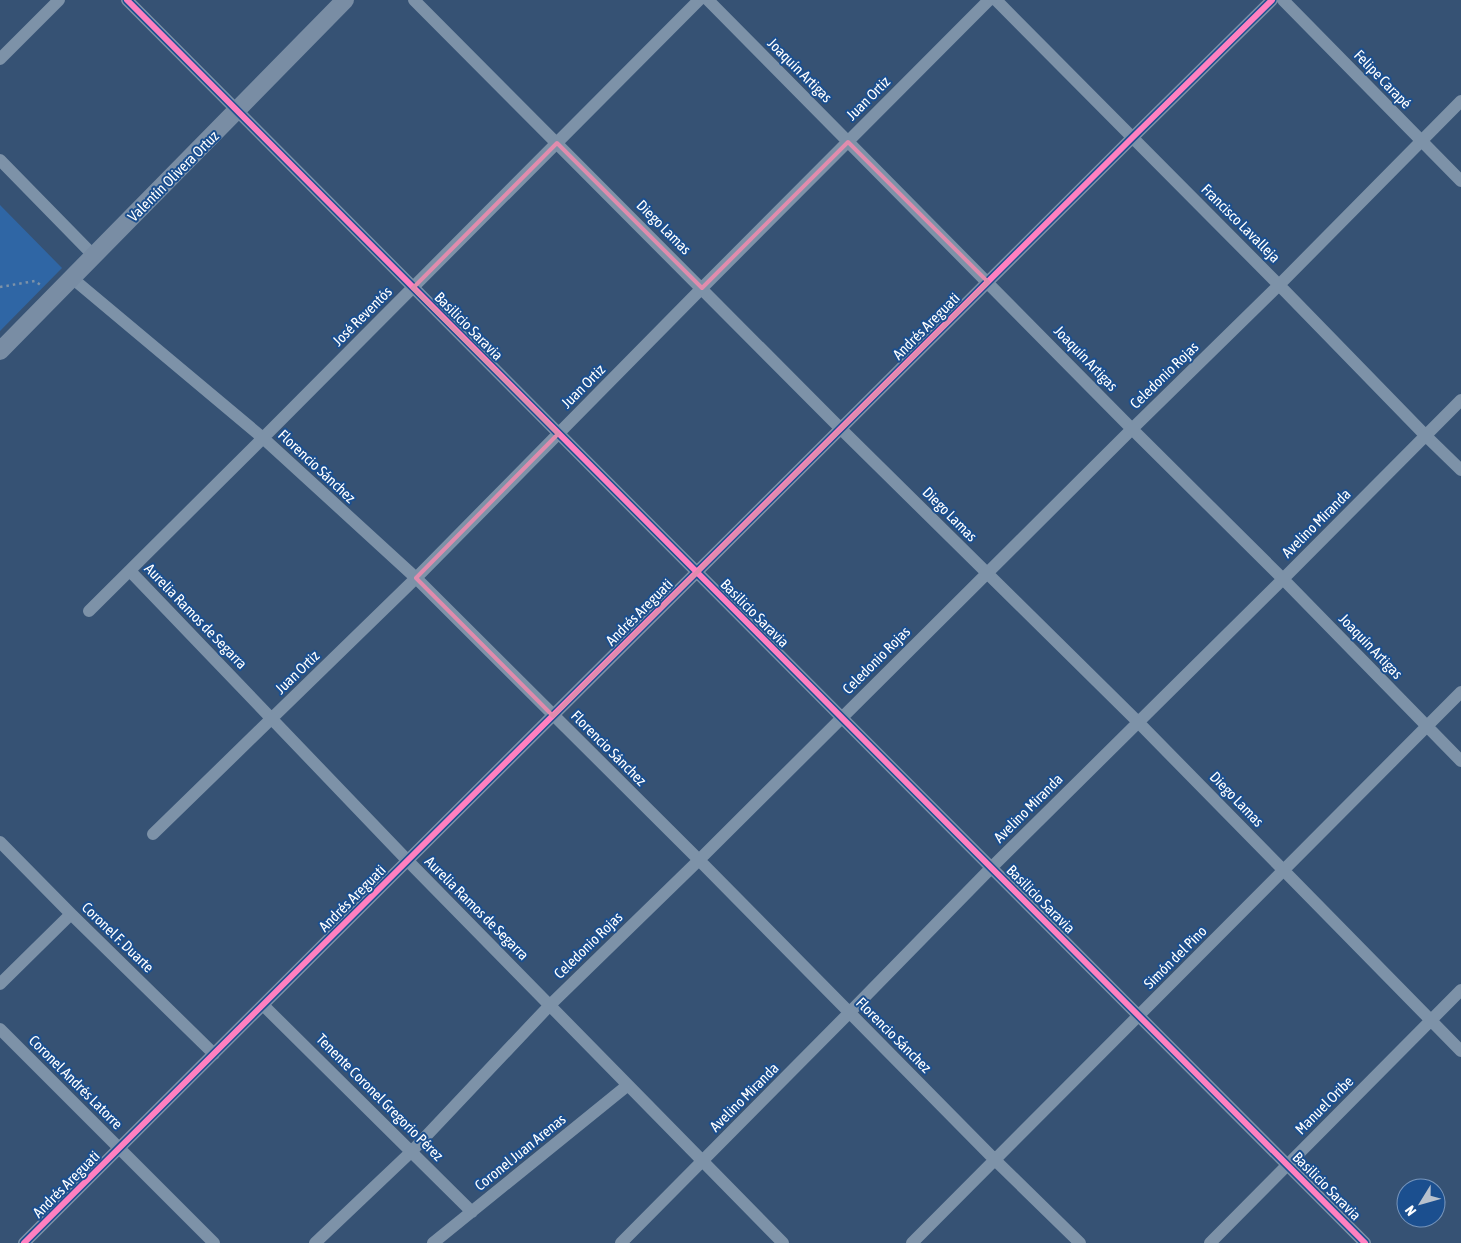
<svg xmlns="http://www.w3.org/2000/svg" width="1461" height="1243" font-family="'Asap Condensed',sans-serif">
  <style>
    .green { fill: #2f66a5 }
    .lines { fill: none; stroke-linecap: round; stroke-linejoin: round }
    .path { stroke: #7d92a8; stroke-width: 2.5; stroke-dasharray: 2.5 4; stroke-linecap: butt }
    .street { stroke: #7d92a8; stroke-width: 12 }
    .secondary { stroke: #798da4; stroke-width: 18 }
    .cycleway-casing { stroke: #1b4f8f; stroke-width: 9 }
    .cycleway { stroke: #ff80c0; stroke-width: 6 }
    .marked { fill: none; stroke: #e08cad; stroke-width: 4; stroke-linejoin: round }
    .labels { text-anchor: middle; dominant-baseline: central; stroke-width: 4; stroke-linejoin: round; paint-order: stroke }
    .street-label { font-size: 15px; fill: #fff; stroke: #1b4f8f }
  </style>
  <rect width="100%" height="100%" fill="#365274"/>
  <path class="green" d="M 0,205 L 62,268 L 0,331 Z"/>
  <g class="lines">
    <path class="path" d="M 0,287 L 35,281 L 43,287"/>
    <path class="street" d="M 127,0 L 1365,1243
      M 414,0 L 841,429 L 1138,722 L 1461,1051
      M 708,0 L 1132,429 L 1283,579 L 1461,761
      M 996,0 L 1279,285 L 1426,436 L 1461,470
      M 1283,0 L 1461,181
      M 0,59 L 59,0
      M 0,160 L 94,256
      M 72,278 L 263,438 L 416,578 L 699,860 L 995,1160 L 1080,1243
      M 130,571 L 408,861 L 783,1243
      M 89,611 L 263,438 L 699,0
      M 153,834 L 416,578 L 702,288 L 989,0
      M 0,842 L 71,914 L 214,1054
      M 0,984 L 71,914
      M 263,1005 L 472,1212
      M 0,1029 L 214,1243
      M 24,1243 L 1133,137 L 1272,0
      M 315,1243 L 412,1151 L 550,1005 L 699,860 L 1132,429 L 1279,285 L 1461,101
      M 433,1243 L 628,1085
      M 621,1243 L 849,1013 L 992,867 L 1283,579 L 1461,400
      M 912,1243 L 1461,692
      M 1210,1243 L 1461,990"/>
    <path class="secondary" d="M 0,351 L 345,0"/>
    <g class="cycleway-casing">
      <path id="cycleway" d="M 127,0 L 1365,1243
        M 24,1243 L 1133,137 L 1272,0"/>
    </g>
    <use href="#cycleway" class="cycleway"/>
  </g>
  <path class="marked" d="M 848,142 L 988,282 L 553,716 L 416,578 L 558,434 L 413,288 L 557,143 L 702,288 Z"/>
  <g class="labels">
    <g class="street-label">
      <text transform="translate(800 70) rotate(45)">Joaquín Artigas</text>
      <text transform="translate(1383 79) rotate(46)">Felipe Carapé</text>
      <text transform="translate(868 98) rotate(-45)">Juan Ortiz</text>
      <text transform="translate(173 176) rotate(-45)">Valentín Olivera Ortuz</text>
      <text transform="translate(1241 223) rotate(45)">Francisco Lavalleja</text>
      <text transform="translate(664 227) rotate(45)">Diego Lamas</text>
      <text transform="translate(362 316) rotate(-45)">José Reventós</text>
      <text transform="translate(469 326) rotate(45)">Basilicio Saravia</text>
      <text transform="translate(926 326) rotate(-45)">Andrés Areguati</text>
      <text transform="translate(1086 358) rotate(46)">Joaquín Artigas</text>
      <text transform="translate(1164 375) rotate(-44)">Celedonio Rojas</text>
      <text transform="translate(583 386) rotate(-45)">Juan Ortiz</text>
      <text transform="translate(317 466) rotate(43)">Florencio Sánchez</text>
      <text transform="translate(950 514) rotate(45)">Diego Lamas</text>
      <text transform="translate(1316 523) rotate(-45)">Avelino Miranda</text>
      <text transform="translate(639 612) rotate(-45)">Andrés Areguati</text>
      <text transform="translate(755 613) rotate(45)">Basilicio Saravia</text>
      <text transform="translate(196 616) rotate(46)">Aurelia Ramos de Segarra</text>
      <text transform="translate(1371 646) rotate(46)">Joaquín Artigas</text>
      <text transform="translate(876 660) rotate(-45)">Celedonio Rojas</text>
      <text transform="translate(297 672) rotate(-44)">Juan Ortiz</text>
      <text transform="translate(609 748) rotate(45)">Florencio Sánchez</text>
      <text transform="translate(1237 799) rotate(46)">Diego Lamas</text>
      <text transform="translate(1028 808) rotate(-45)">Avelino Miranda</text>
      <text transform="translate(352 898) rotate(-45)">Andrés Areguati</text>
      <text transform="translate(1041 899) rotate(45)">Basilicio Saravia</text>
      <text transform="translate(477 908) rotate(45)">Aurelia Ramos de Segarra</text>
      <text transform="translate(118 937) rotate(44)">Coronel F. Duarte</text>
      <text transform="translate(588 945) rotate(-44)">Celedonio Rojas</text>
      <text transform="translate(1175 957) rotate(-45)">Simón del Pino</text>
      <text transform="translate(894 1035) rotate(45)">Florencio Sánchez</text>
      <text transform="translate(76 1082) rotate(45)">Coronel Andrés Latorre</text>
      <text transform="translate(380 1097) rotate(45)">Tenente Coronel Gregorio Pérez</text>
      <text transform="translate(744 1097) rotate(-45)">Avelino Miranda</text>
      <text transform="translate(1324 1105) rotate(-45)">Manuel Oribe</text>
      <text transform="translate(520 1152) rotate(-39)">Coronel Juan Arenas</text>
      <text transform="translate(66 1184) rotate(-45)">Andrés Areguati</text>
      <text transform="translate(1327 1186) rotate(45)">Basilicio Saravia</text>
    </g>
  </g>
  <g transform="translate(1421 1203) rotate(233)"><circle r="24" fill="#1b4f8f" stroke="#7695bc"/>
  <path d="M0-4L9 19L0 12L-9 19Z" fill="#b9c2ce"/>
  <text y="-8" font-size="14" font-weight="bold" text-anchor="middle" fill="#ffffff">N</text>
  </g>
</svg>
